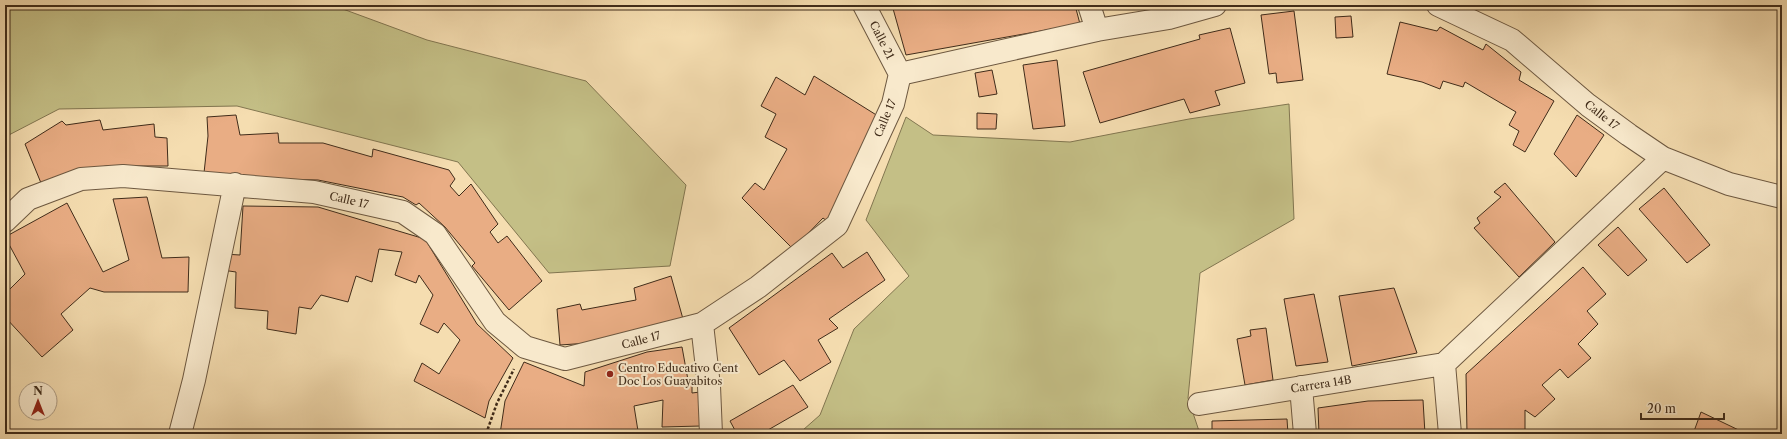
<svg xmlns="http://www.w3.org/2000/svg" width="1787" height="439" font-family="'Libre Caslon Text',serif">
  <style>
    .green { fill: #c4bf86; stroke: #827650 }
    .building { fill: #e9ad84; stroke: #402c1a }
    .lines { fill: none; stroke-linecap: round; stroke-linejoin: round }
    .minor-casing { stroke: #6d5840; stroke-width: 24 }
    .path { stroke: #402c1a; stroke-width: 2.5; stroke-dasharray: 3 2; stroke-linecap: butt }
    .minor { stroke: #f8e9cc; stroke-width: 22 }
    .poi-dot { fill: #8f2418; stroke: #f8e9cc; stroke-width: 1.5 }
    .labels { text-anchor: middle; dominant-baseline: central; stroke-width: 4; stroke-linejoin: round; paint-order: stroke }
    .street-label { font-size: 11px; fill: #402c1a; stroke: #f8e9cc }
    .poi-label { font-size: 11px; fill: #402c1a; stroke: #f8e9cc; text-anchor: start }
  </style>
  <rect width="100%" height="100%" fill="#f5ddb0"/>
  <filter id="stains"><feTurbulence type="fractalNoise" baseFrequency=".005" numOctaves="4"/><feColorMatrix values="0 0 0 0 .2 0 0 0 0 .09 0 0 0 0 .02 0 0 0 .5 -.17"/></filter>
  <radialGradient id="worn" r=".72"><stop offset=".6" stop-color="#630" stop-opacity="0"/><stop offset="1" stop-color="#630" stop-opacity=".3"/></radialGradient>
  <path class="green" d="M 5,5 L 332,5 L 427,40 L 586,81 L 686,185 L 670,266 L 549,273 L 458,162 L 237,106 L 59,109 L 5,137 Z
    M 1289,104 L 1294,219 L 1200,273 L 1188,398 L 1200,434 L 807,434 L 803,430 L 820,415 L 854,329 L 909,276 L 866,220 L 906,117 L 933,135 L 1070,142 L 1189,119 Z"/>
  <path class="building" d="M 892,5 L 1075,5 L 1080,24 L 906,55 Z
    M 1294,11 L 1303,80 L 1277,83 L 1276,73 L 1269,74 L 1261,15 Z
    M 1351,16 L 1353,37 L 1336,38 L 1335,17 Z
    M 1400,22 L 1437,31 L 1440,27 L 1483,50 L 1486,44 L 1521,72 L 1519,80 L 1554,101 L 1525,152 L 1513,145 L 1519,131 L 1509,125 L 1516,112 L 1465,82 L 1463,87 L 1443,81 L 1440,89 L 1422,82 L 1387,74 Z
    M 1230,28 L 1245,83 L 1215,91 L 1220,105 L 1190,113 L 1184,99 L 1100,123 L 1083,72 L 1200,39 L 1199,35 Z
    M 1057,60 L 1065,126 L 1033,129 L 1023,65 Z
    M 992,70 L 997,94 L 979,97 L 975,73 Z
    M 814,76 L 878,116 L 827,221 L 823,218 L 793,249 L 742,198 L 755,183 L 764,190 L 787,149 L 765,137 L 776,114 L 761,106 L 776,77 L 805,95 Z
    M 977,113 L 997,114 L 996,129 L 977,129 Z
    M 236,115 L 240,135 L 278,133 L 279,143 L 323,143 L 372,157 L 373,149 L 449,170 L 455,179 L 450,186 L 459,196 L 471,184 L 498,224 L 490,232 L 498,243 L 507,236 L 542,281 L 509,310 L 472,266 L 475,263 L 445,227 L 419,203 L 416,205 L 403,197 L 318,180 L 235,178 L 204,173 L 208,136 L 207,117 Z
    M 1577,115 L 1604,135 L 1576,177 L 1554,154 Z
    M 100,120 L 103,130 L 154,124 L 155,137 L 167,138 L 168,166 L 107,166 L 78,170 L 41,183 L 25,144 L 62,121 L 66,125 Z
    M 1505,183 L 1555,242 L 1519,277 L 1474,228 L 1480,223 L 1477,218 L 1501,197 L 1494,192 Z
    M 1664,188 L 1710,245 L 1687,263 L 1639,209 Z
    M 147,197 L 162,258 L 189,257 L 188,292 L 104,292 L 90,288 L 61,314 L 73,330 L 42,357 L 5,317 L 5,294 L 25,274 L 5,237 L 67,203 L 103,272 L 129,260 L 113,199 Z
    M 243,206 L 318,207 L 425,239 L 477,324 L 513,358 L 489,401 L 485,418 L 414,381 L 422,363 L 439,374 L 460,340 L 444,323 L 438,333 L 420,324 L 433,295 L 419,275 L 416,283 L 395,275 L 402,252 L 379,249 L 372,282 L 356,276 L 348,302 L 321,295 L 311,309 L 299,307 L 296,334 L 267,329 L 268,311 L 235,308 L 236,272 L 222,270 L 224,254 L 240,255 Z
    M 1618,227 L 1647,260 L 1628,276 L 1598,245 Z
    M 867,252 L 885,280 L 829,319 L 838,328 L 818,340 L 831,362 L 800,381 L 784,360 L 759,375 L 729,328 L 832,253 L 843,268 Z
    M 1583,267 L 1606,294 L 1587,311 L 1598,324 L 1578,344 L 1591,358 L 1568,378 L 1560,369 L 1542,385 L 1555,399 L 1535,417 L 1525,410 L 1525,434 L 1467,434 L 1466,374 Z
    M 671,276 L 683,319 L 589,343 L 560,345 L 557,309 L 580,304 L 582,310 L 636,300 L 634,288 Z
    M 1394,288 L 1417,353 L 1352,366 L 1339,296 Z
    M 1314,294 L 1328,362 L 1296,366 L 1284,299 Z
    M 1266,328 L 1273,380 L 1245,385 L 1237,339 L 1251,336 L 1250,330 Z
    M 682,347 L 688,380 L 692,380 L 692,393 L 700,392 L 701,426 L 662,427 L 663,400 L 634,406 L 638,431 L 650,434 L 500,434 L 505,401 L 524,362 L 584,386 L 585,372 L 647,352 Z
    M 793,385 L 808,407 L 761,434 L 737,434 L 730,421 Z
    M 1423,400 L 1425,434 L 1319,434 L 1318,408 L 1368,401 Z
    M 1701,412 L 1747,434 L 1693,434 Z
    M 1287,419 L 1288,434 L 1212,434 L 1212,421 Z"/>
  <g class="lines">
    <g class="minor-casing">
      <path id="minor" d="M 864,5 L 900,74
        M 1089,5 L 1097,30
        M 1438,5 L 1512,40 L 1588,105 L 1629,135 L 1663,158 L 1729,184 L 1782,197
        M 5,221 L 28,199 L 81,179 L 123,176 L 314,192 L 403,212 L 435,234 L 495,322 L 525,347 L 565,359 L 702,324 L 758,287 L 837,225 L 893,104 L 900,74 L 1097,30 L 1169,18 L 1215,5
        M 702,324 L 709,386 L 711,434
        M 1444,364 L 1663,158
        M 1444,364 L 1450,434
        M 1301,387 L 1305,434
        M 1199,404 L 1444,364
        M 180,434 L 194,380 L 235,184"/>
    </g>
    <path class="path" d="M 486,434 L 497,403 L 514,369"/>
    <use href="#minor" class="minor"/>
  </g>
  <circle class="poi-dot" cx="610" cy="374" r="4"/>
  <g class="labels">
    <g class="street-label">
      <text transform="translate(882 40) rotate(63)">Calle 21</text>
      <text transform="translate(1602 115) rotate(38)">Calle 17</text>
      <text transform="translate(885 118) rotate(-67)">Calle 17</text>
      <text transform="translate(349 200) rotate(13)">Calle 17</text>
      <text transform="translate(641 340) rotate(-15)">Calle 17</text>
      <text transform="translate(1321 384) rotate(-9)">Carrera 14B</text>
    </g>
    <g class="poi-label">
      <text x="618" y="368">Centro Educativo Cent<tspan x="618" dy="13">Doc Los Guayabitos</tspan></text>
    </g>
  </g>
  <rect width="1787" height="439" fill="none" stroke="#f5ddb0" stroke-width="20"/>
  <rect x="6" y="6" width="1775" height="427" fill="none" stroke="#402c1a" stroke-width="2"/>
  <rect x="10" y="10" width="1767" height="419" fill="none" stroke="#402c1a"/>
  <g transform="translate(38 401)"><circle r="19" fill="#f8e9cc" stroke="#ae9d85"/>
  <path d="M0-3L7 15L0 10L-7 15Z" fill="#8f2418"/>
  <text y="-6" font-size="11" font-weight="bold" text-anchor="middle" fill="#402c1a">N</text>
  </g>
  <path d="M1641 413v6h83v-6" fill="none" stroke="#402c1a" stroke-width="2"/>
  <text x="1647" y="413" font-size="12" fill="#402c1a" stroke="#f8e9cc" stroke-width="3" paint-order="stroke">20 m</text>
  <rect width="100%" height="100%" filter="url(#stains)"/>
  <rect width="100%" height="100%" fill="url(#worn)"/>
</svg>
